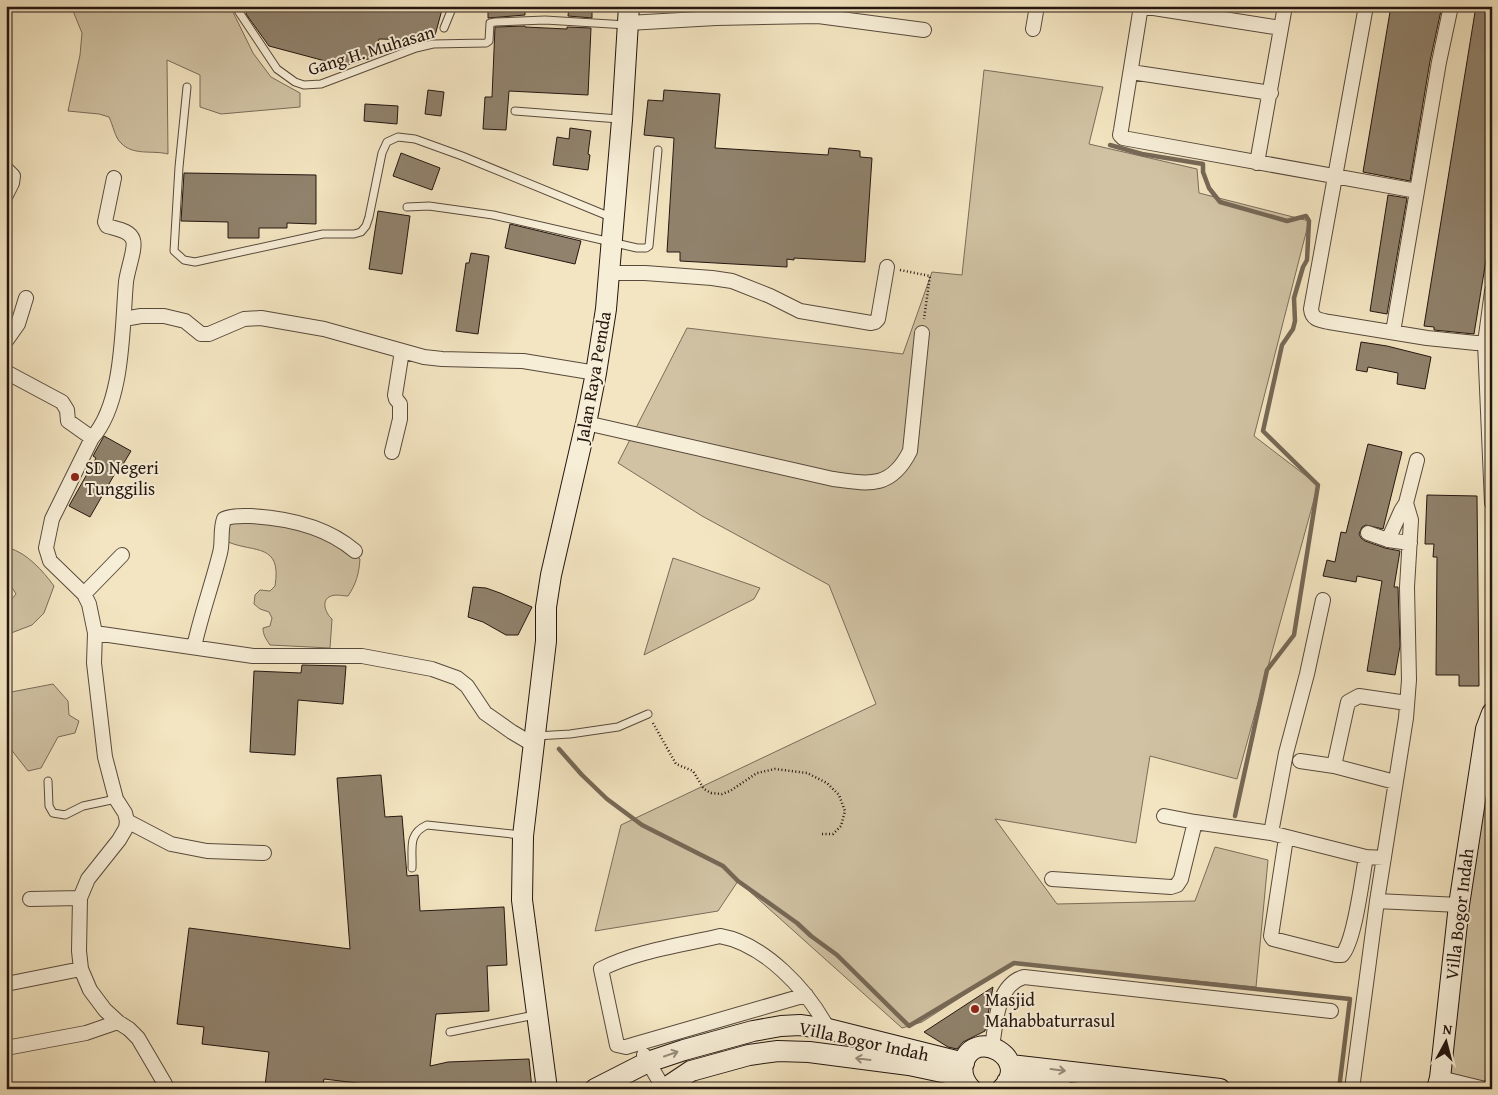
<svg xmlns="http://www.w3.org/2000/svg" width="1498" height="1095" font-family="'Gentium Book Plus',serif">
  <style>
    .green { fill: #d0c2a3; stroke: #7a6c5a }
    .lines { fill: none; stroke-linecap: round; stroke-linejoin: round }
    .stream { stroke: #766856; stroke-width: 4.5 }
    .building { fill: #90826c; stroke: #241610 }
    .lane-casing { stroke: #584a3c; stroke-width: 9 }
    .street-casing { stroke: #584a3c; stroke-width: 16 }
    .secondary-casing { stroke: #241610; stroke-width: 22 }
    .path { stroke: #241610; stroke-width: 2.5; stroke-dasharray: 1 2.5; stroke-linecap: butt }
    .lane { stroke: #f7eed7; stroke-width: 7 }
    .street { stroke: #f7eed7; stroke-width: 14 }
    .secondary { stroke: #f7eed7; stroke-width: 20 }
    .oneway { stroke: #988d7d }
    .poi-dot { fill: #8f2418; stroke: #f7eed7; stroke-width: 2 }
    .labels { text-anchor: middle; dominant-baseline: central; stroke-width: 4; stroke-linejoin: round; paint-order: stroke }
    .street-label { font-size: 18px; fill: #241610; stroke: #f7eed7 }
    .poi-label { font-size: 18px; fill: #241610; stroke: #f7eed7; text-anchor: start }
  </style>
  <rect width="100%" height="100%" fill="#f3e5c1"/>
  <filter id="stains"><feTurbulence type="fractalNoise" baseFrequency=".004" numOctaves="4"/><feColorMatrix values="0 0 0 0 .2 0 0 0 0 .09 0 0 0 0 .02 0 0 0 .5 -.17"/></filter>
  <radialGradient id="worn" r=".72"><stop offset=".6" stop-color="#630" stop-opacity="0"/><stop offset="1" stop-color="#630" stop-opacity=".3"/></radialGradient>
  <path class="green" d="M 71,6 L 230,6 L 253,53 L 271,77 L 300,93 L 300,107 L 221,114 L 200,107 L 200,75 L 167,60 L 168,154 C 153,150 133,156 121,143 C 115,138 113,125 109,117 L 99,114 L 68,111 L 80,55 L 82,33 Z
    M 984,70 L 1103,87 L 1089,144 L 1197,169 L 1199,193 L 1309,221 L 1254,436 L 1318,485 L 1237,779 L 1150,756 L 1136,843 L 995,819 L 1057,904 L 1195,901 L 1215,847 L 1268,860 L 1256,987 L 1014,963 L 922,1022 L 902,1028 L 738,881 L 718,911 L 595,931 L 621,825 L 876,704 L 829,585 L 702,516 L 618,463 L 687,328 L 903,354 L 932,272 L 962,275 Z
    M 256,517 L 339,539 L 360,559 C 359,574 356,584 348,596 C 343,596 336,594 331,596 C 320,600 326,614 332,619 L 330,648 L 270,645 C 266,639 263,635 263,628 L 270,626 L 272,618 L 269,612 L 260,609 L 254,604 L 255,595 L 260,590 L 270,591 L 275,586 C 282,543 255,553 228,542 L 223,523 Z
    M 9,548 C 27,553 43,571 54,586 L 44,613 L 32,625 L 6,635 L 6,606 L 16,594 L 11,586 L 6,583 L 6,549 Z
    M 673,558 L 760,588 L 754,599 L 644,655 Z
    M 53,684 L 68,701 L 69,715 L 79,721 L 75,733 L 58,737 L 41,768 L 28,771 L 6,743 L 6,693 Z
    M 1492,696 L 1492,1079 L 1455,1089 L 1447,1089 Z"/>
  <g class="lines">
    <path class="stream" d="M 1110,145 L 1142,154 L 1203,164 L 1203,172 L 1209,188 L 1220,202 L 1287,221 L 1306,216 L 1309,221 L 1307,260 L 1303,267 L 1294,298 L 1295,321 L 1293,329 L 1282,345 L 1263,431 L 1318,485 L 1294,635 L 1267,670 L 1235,816
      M 559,749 L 582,775 L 607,799 L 642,825 L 723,866 L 738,881 L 797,923 L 811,936 L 837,955 L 909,1026 L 1014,963 L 1350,999 L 1339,1089"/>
  </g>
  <path class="building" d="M 248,6 L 443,6 L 434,39 L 427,40 L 379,39 L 375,57 L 344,66 L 269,46 L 246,14 Z
    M 488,6 L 525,6 L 525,15 L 488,18 Z
    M 569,6 L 592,6 L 592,18 L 568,16 Z
    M 1391,6 L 1442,6 L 1430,61 L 1410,181 L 1363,172 Z
    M 1476,6 L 1492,6 L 1492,223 L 1474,334 L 1434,330 L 1434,327 L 1424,326 Z
    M 525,26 L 525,27 L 567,29 L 567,27 L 591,28 L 588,95 L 509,91 L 506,130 L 483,129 L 485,97 L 492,97 L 495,27 Z
    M 428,90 L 444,92 L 441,116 L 425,114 Z
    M 664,90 L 720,94 L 715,148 L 828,155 L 829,148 L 860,151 L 860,157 L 872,158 L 865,262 L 794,258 L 794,260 L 787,259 L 787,267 L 680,261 L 680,252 L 667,252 L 674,138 L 644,135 L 648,100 L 663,101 Z
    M 365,104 L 398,106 L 397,124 L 364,121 Z
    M 570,128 L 591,131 L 588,154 L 590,155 L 588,170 L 553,165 L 557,137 L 569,139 Z
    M 401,153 L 440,168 L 432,190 L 393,176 Z
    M 184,173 L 316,175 L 316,224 L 287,223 L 287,228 L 259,228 L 259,238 L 228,238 L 228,222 L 181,221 Z
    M 1388,195 L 1407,198 L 1387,314 L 1370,311 Z
    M 378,211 L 410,216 L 402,274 L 369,269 Z
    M 510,224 L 581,241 L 575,264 L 505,248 Z
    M 471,253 L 489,256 L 478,334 L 456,331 L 466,263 L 469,263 Z
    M 1361,342 L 1387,346 L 1431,357 L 1425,389 L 1397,384 L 1398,373 L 1368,367 L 1367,372 L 1356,370 Z
    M 104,436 L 131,451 L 119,471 L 117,470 L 90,517 L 69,506 L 96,458 L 93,456 Z
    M 1368,444 L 1402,452 L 1383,529 L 1366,525 L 1362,527 L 1359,534 L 1361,538 L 1365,541 L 1385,548 L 1400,551 L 1394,587 L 1398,587 L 1400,646 L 1395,675 L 1367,671 L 1382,581 L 1357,576 L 1356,582 L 1323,576 L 1327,560 L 1335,562 L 1341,532 L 1346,533 Z
    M 1427,495 L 1477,496 L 1479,686 L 1459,686 L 1459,675 L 1436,675 L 1437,557 L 1433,557 L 1434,544 L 1425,544 Z
    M 473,587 L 486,588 L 500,593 L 532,607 L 518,635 L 506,635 L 483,622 L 468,617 Z
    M 302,665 L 346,666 L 343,704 L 298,700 L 295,755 L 250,752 L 254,671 L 301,673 Z
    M 381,775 L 385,817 L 402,816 L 407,876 L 418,875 L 420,911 L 504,907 L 507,965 L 487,966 L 489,1011 L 436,1014 L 430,1066 L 448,1062 L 529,1059 L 532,1089 L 406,1089 L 324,1079 L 322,1089 L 288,1089 L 265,1086 L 269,1052 L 202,1044 L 204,1027 L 177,1024 L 189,928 L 350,949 L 337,778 Z
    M 993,987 L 985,1031 L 963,1042 L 957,1049 L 948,1047 L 924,1032 Z"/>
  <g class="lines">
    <g class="lane-casing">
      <path id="lane" d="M 235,6 L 277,69 L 295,82 L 304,85 L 321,84 L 416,48 L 433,44 L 486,43 L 489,41 L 490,23 L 495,22 L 545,20 L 627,25
        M 444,28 L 453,6
        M 187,87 L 179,167 L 174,251 L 184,260 L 195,262 L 323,234 L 354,234 L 361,232 L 366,226 L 369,217 L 382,153 L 387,142 L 398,137 L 415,139 L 462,156 L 613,218
        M 515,111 L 619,119
        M 407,207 L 429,206 L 493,215 L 637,248 L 646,248 L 649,246 L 658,150
        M 536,736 L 570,734 L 618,727 L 648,714
        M 48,781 L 49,806 L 53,813 L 65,815 L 83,806 L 116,799
        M 412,868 C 413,849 407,834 427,825 L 521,835
        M 450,1032 L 535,1015"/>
    </g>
    <g class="street-casing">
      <path id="street" d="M 1141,6 L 1121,130 L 1120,135 L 1123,138 L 1417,191
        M 1141,6 L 1281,28
        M 1366,6 L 1311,309 C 1312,320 1320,320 1329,322 L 1427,338 L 1476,343 L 1492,343
        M 628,23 L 716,18 L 818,16 L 924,30
        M 1033,29 L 1037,6
        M 1131,72 L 1271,93
        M 1257,163 L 1285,6
        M 6,169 L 13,176 L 12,183 L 6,195
        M 114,178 L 105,222 L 107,226 C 116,229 130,230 133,240 C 136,248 127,271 126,282 C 122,326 124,403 92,438 L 52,519 L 46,548 L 50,561 L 84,594 L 89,604 L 95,633 L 94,663 L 105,757 L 116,799 L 125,813 L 127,821 L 126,828 L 119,840 L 88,879 L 80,898 L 79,951 L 81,969 L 90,990 L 105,1010 L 118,1022 L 129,1029 L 138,1038 L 165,1084 L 166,1089
        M 608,273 L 645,273 L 712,278 L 732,281 L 770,296 L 800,311 L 871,323 L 875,322 L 878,319 L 887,267
        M 1492,291 L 1485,343 L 1492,503
        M 124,319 L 141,316 L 164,316 L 185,321 L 201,334 L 209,334 L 244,319 L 261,318 L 324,329 L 424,357 L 442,359 L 523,361 L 596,373
        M 1393,332 L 1439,62 L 1451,6
        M 6,341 L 18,324 L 26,298
        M 6,372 L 62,402 L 67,410 L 68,421 L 92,438
        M 586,423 L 833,479 C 869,484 891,489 910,451 L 922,333
        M 392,452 L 400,419 L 400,404 L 396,399 L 395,395 L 402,351
        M 1368,533 L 1388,540 L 1410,543
        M 1388,540 L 1401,511 L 1406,503
        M 84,594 L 122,555
        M 95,633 L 253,656 L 362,656 L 432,669 L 457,678 L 467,686 L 485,713 L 512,732 L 534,745
        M 194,647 C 201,615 212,585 220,553 C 223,542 220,530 224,519 C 232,515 242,516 251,516 C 287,518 327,527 355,551
        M 1300,761 L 1334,766
        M 1395,782 L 1334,766 L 1348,702 L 1359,696 L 1407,703
        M 1164,816 L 1195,822
        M 127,821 L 171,844 L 207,851 L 264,853
        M 1271,833 L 1286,753 L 1307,674 L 1323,600
        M 1286,838 L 1271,936 L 1273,939 L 1336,955 L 1342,955 C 1355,941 1362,878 1366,857
        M 1052,879 L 1171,887 L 1177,885 L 1181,879 L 1195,822 L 1271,833 L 1366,857 L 1384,858
        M 30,899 L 80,898
        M 1377,901 L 1459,905
        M 6,984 L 81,969
        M 806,995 L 636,1044 L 626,1047 L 617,1045 L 601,969 C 636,951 682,945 720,936 C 765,944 808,991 828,1029
        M 992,1047 C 996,1024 996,985 1024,977 L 1331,1011
        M 6,1048 L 86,1033 L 118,1022
        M 644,1055 L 664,1089
        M 1440,1078 L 1485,1089
        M 1352,1089 L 1377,901 L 1406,718 L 1409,680 L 1407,587 L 1411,520 L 1406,503 L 1417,460"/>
    </g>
    <g class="secondary-casing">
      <path id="secondary" d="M 1010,1065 L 1220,1089
        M 1007,1082 L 1062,1089
        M 547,1089 L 522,900 L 523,836 L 546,641 L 546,607 L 551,575 L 586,423 L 596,373 L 606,309 L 622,120 L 629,6
        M 595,1089 L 648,1062 L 684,1050 L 753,1031 L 781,1026 L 800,1025 L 828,1029 L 964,1063
        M 664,1089 L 691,1071 L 749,1055 L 778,1051 L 809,1052 L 909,1065 L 961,1076
        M 971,1089 C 964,1082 961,1074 963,1064 C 974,1025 1033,1059 1002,1089
        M 1437,1089 L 1440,1078 L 1459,905 L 1486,729 L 1492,713"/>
    </g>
    <path class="path" d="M 900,270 L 930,276 L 924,319
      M 653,723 L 676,764 L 693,771 L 704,789 L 711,793 L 722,794 L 730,791 L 757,773 L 775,769 L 807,773 L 827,783 L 839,795 L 845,811 L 841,826 L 833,834 L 820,834"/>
    <use href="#lane" class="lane"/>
    <use href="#street" class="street"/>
    <use href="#secondary" class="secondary"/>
  </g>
  <defs><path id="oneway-shaft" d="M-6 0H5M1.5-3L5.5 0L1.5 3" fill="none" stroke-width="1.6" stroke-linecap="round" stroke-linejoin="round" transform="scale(1.25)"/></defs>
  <g class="oneway">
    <use href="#oneway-shaft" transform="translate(671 1054) rotate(-19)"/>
    <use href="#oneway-shaft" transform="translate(863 1059) rotate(-173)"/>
    <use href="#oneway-shaft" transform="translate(1058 1070) rotate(7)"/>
  </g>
  <g class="poi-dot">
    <circle cx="75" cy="477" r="5"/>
    <circle cx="975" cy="1009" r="5"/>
  </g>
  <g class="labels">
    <g class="street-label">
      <text transform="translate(371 50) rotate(-17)">Gang H. Muhasan</text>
      <text transform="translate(593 377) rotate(-80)">Jalan Raya Pemda</text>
      <text transform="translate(1459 914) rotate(-83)">Villa Bogor Indah</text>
      <text transform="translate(864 1041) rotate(12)">Villa Bogor Indah</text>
    </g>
    <g class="poi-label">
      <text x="85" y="467">SD Negeri<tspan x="85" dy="21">Tunggilis</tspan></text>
      <text x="985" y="999">Masjid<tspan x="985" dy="21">Mahabbaturrasul</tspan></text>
    </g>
  </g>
  <rect width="1498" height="1095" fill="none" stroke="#f3e5c1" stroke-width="25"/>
  <rect x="8" y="8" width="1483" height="1080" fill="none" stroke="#241610" stroke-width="2.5"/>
  <rect x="12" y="12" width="1473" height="1070" fill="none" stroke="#241610"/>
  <g transform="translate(1446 1042) rotate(7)" stroke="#f7eed7" stroke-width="4" paint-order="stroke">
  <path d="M0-4L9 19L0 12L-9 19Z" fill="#241610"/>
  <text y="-8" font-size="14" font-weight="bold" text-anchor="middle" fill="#241610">N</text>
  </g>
  <rect width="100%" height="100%" filter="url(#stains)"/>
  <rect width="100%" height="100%" fill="url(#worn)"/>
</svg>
